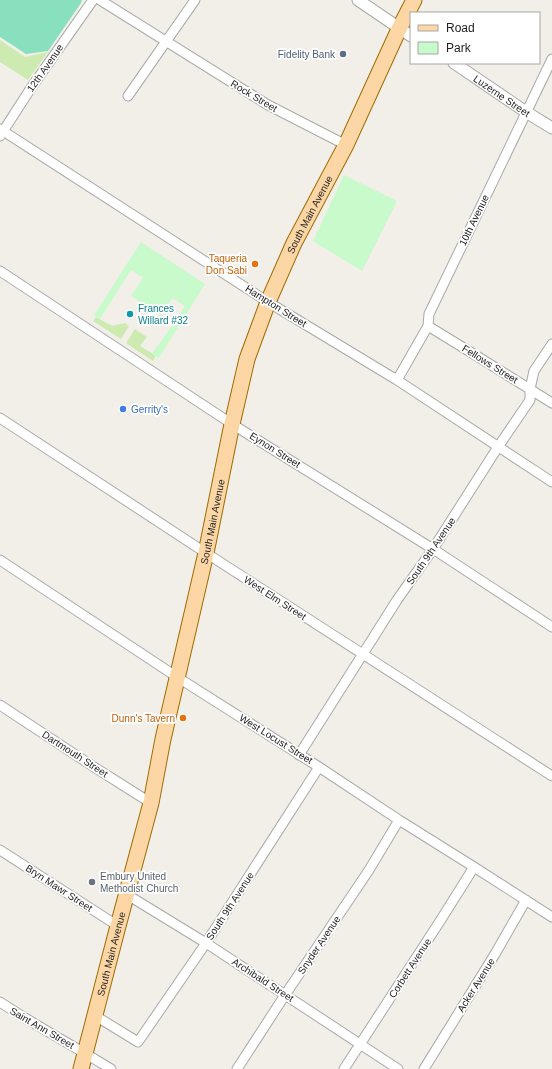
<svg xmlns="http://www.w3.org/2000/svg" width="552" height="1069" font-family="Arial,sans-serif">
  <style>
    .grass { fill: #cdebb0 }
    .park { fill: #c8facc }
    .pitch { fill: #88e0be }
    .lines { fill: none; stroke-linecap: round; stroke-linejoin: round }
    .minor-casing { stroke: #a9a9a9; stroke-width: 11 }
    .tertiary-casing { stroke: #a9a9a9; stroke-width: 13 }
    .primary-casing { stroke: #a06b00; stroke-width: 17 }
    .minor { stroke: #fff; stroke-width: 9 }
    .tertiary { stroke: #fff; stroke-width: 11 }
    .primary { stroke: #fcd6a4; stroke-width: 15 }
    .service-dot { fill: #5c6f8a; stroke: #fff; stroke-width: 1.5 }
    .food-dot { fill: #e8710a; stroke: #fff; stroke-width: 1.5 }
    .culture-dot { fill: #0f9aa8; stroke: #fff; stroke-width: 1.5 }
    .shop-dot { fill: #3f7fe0; stroke: #fff; stroke-width: 1.5 }
    .worship-dot { fill: #6b7280; stroke: #fff; stroke-width: 1.5 }
    .labels { text-anchor: middle; dominant-baseline: central; stroke-width: 3.5; stroke-linejoin: round; paint-order: stroke }
    .service-label { font-size: 10px; fill: #4e5e75; stroke: #fff; text-anchor: end }
    .street-label { font-size: 10px; fill: #222; stroke: #fff }
    .food-label { font-size: 10px; fill: #c56008; stroke: #fff; text-anchor: end }
    .culture-label { font-size: 10px; fill: #0d838f; stroke: #fff; text-anchor: start }
    .shop-label { font-size: 10px; fill: #366cbe; stroke: #fff; text-anchor: start }
    .worship-label { font-size: 10px; fill: #5b616d; stroke: #fff; text-anchor: start }
  </style>
  <rect width="100%" height="100%" fill="#f2efe9"/>
  <path class="grass" d="M 0,40 L 25,57 L 48,52 L 28,80 L 0,62 Z
    M 96,317 L 112,326 L 125,323 L 129,326 L 121,339 L 93,321 Z
    M 135,329 L 147,337 L 140,346 L 155,355 L 155,357 L 153,361 L 126,343 Z"/>
  <path class="park" d="M 344,175 L 397,201 L 362,271 L 313,241 Z
    M 141,242 L 205,284 L 159,358 L 152,354 L 157,346 L 158,346 L 185,306 L 172,298 L 161,316 L 131,296 L 143,278 L 131,270 L 100,319 L 94,315 Z"/>
  <path class="pitch" d="M 0,0 L 82,0 L 81,3 L 48,51 L 26,54 L 0,37 Z"/>
  <g class="lines">
    <g class="minor-casing">
      <path id="minor" d="M 100,0 L 268,105 L 346,145
        M 128,96 L 195,0
        M 0,129 L 268,302 L 397,380 L 552,482
        M 0,136 L 31,88 L 93,0
        M 0,271 L 232,424 L 433,549 L 552,627
        M 428,326 L 472,353 L 552,403
        M 397,380 L 428,326 L 429,314 L 552,59
        M 0,418 L 206,553 L 552,776
        M 0,560 L 177,677 L 319,767 L 399,820 L 474,867 L 552,917
        M 0,705 L 94,767 L 151,803
        M 299,755 L 397,600 L 433,549 L 498,447 L 530,400 L 530,389 L 534,371 L 552,344
        M 0,850 L 118,926
        M 126,894 L 206,943 L 398,1069
        M 0,1002 C 36,1026 74,1046 111,1069
        M 94,1015 L 138,1042 L 206,943 L 319,767
        M 237,1069 L 285,995 L 369,870 L 399,820
        M 344,1069 L 442,918 L 474,867
        M 424,1069 L 495,954 L 526,900"/>
    </g>
    <g class="tertiary-casing">
      <g id="tertiary">
        <path d="M 358,0 L 411,36"/>
        <path id="s1" d="M 454,63 L 526,112 L 552,128"/>
      </g>
    </g>
    <g class="primary-casing">
      <g id="primary">
        <path id="s2" d="M 81,1069 L 118,926 L 151,803 L 163,739 L 206,553 L 232,424 L 247,359 L 268,302 L 294,243 L 346,145 L 399,29 L 414,0"/>
      </g>
    </g>
    <use href="#minor" class="minor"/>
    <use href="#tertiary" class="tertiary"/>
    <use href="#primary" class="primary"/>
  </g>
  <circle class="service-dot" cx="343" cy="54" r="4"/>
  <g class="food-dot">
    <circle cx="255" cy="264" r="4"/>
    <circle cx="183" cy="718" r="4"/>
  </g>
  <circle class="culture-dot" cx="130" cy="314" r="4"/>
  <circle class="shop-dot" cx="123" cy="409" r="4"/>
  <circle class="worship-dot" cx="92" cy="882" r="4"/>
  <g class="labels">
    <g class="service-label">
      <text x="335" y="54">Fidelity Bank</text>
    </g>
    <g class="street-label">
      <text transform="translate(45 68) rotate(-55)">12th Avenue</text>
      <text stroke="none"><textPath href="#s1" startOffset="58">Luzerne Street</textPath></text>
      <text transform="translate(254 96) rotate(31)">Rock Street</text>
      <text stroke="none"><textPath href="#s2" startOffset="887">South Main Avenue</textPath></text>
      <text transform="translate(474 220) rotate(-64)">10th Avenue</text>
      <text transform="translate(276 306) rotate(32)">Hampton Street</text>
      <text transform="translate(490 364) rotate(32)">Fellows Street</text>
      <text transform="translate(275 450) rotate(32)">Eynon Street</text>
      <text stroke="none"><textPath href="#s2" startOffset="563">South Main Avenue</textPath></text>
      <text transform="translate(431 551) rotate(-56)">South 9th Avenue</text>
      <text transform="translate(275 598) rotate(33)">West Elm Street</text>
      <text transform="translate(276 739) rotate(32)">West Locust Street</text>
      <text transform="translate(75 754) rotate(33)">Dartmouth Street</text>
      <text transform="translate(59 888) rotate(33)">Bryn Mawr Street</text>
      <text transform="translate(230 906) rotate(-57)">South 9th Avenue</text>
      <text transform="translate(319 945) rotate(-56)">Snyder Avenue</text>
      <text stroke="none"><textPath href="#s2" startOffset="119">South Main Avenue</textPath></text>
      <text transform="translate(410 968) rotate(-57)">Corbett Avenue</text>
      <text transform="translate(263 980) rotate(33)">Archibald Street</text>
      <text transform="translate(476 985) rotate(-58)">Acker Avenue</text>
      <text transform="translate(42 1028) rotate(30)">Saint Ann Street</text>
    </g>
    <g class="food-label">
      <text x="247" y="258">Taqueria<tspan x="247" dy="12">Don Sabi</tspan></text>
      <text x="175" y="718">Dunn's Tavern</text>
    </g>
    <g class="culture-label">
      <text x="138" y="308">Frances<tspan x="138" dy="12">Willard #32</tspan></text>
    </g>
    <g class="shop-label">
      <text x="131" y="409">Gerrity's</text>
    </g>
    <g class="worship-label">
      <text x="100" y="876">Embury United<tspan x="100" dy="12">Methodist Church</tspan></text>
    </g>
  </g>
  <rect x="410" y="12" width="130" height="52" fill="#ffffff" stroke="#a7a7a7"/>
  <rect x="418" y="25" width="20" height="6" fill="#fcd6a4" stroke="#a7a7a7"/>
  <text x="446" y="32" font-size="12" fill="#222222">Road</text>
  <rect x="418" y="42" width="20" height="12" fill="#c8facc" stroke="#a7a7a7"/>
  <text x="446" y="52" font-size="12" fill="#222222">Park</text>
</svg>
